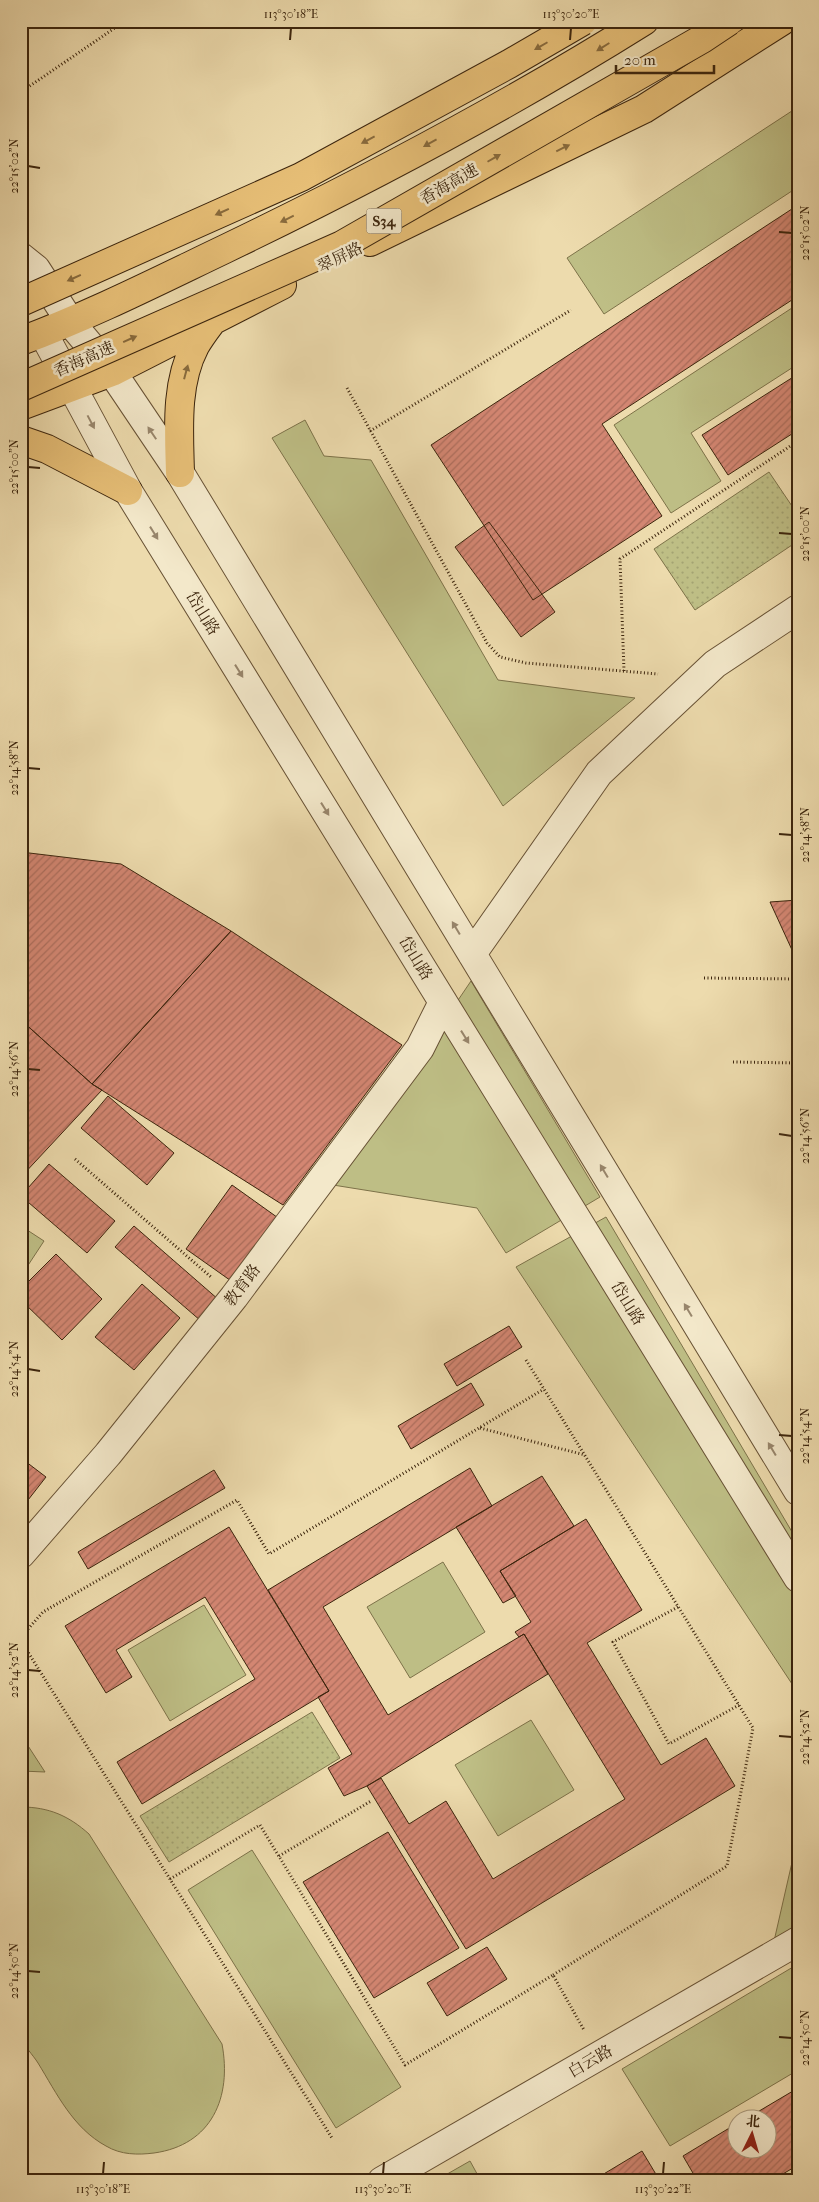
<svg xmlns="http://www.w3.org/2000/svg" width="819" height="2202" font-family="'IM FELL French Canon','Noto Serif SC',serif">
  <style>
    .green { fill: #bebe85; stroke: #7d7249 }
    .park { fill: url(#park-dots); stroke: #7d7249 }
    .building { fill: url(#building-hatch); stroke: #3c250d }
    .lines { fill: none; stroke-linecap: round; stroke-linejoin: round }
    .minor-casing { stroke: #685235; stroke-width: 30 }
    .major-casing { stroke: #3c250d; stroke-width: 30 }
    .path { stroke: #3c250d; stroke-width: 3; stroke-dasharray: 1 2.5; stroke-linecap: butt }
    .minor { stroke: #f3e8ca; stroke-width: 28 }
    .major { stroke: #e6be76; stroke-width: 28 }
    .highway-bridge-casing { stroke: #3c250d; stroke-width: 30; stroke-linecap: butt }
    .highway-bridge { stroke: #e6be76; stroke-width: 28 }
    .oneway { fill: #886a3c }
    .oneway2 { fill: #98866c }
    .ticks { fill: none; stroke: #3c250d; stroke-width: 2 }
    .labels { text-anchor: middle; dominant-baseline: central; stroke-width: 5; stroke-linejoin: round; paint-order: stroke }
    .shield { fill: #f3e8ca; stroke: #736046; stroke-width: 1 }
    .shield-label { font-size: 15px; font-weight: bold; fill: #3c250d }
    .street-label { font-size: 16px; fill: #3c250d; stroke: #f3e8ca }
    .neatline { fill: none; stroke: #3c250d; stroke-width: 2 }
    .ticks-label { font-size: 12px; text-anchor: middle; fill: #3c250d }
  </style>
  <defs>
    <pattern id="park-dots" width="8" height="8" patternUnits="userSpaceOnUse" patternTransform="scale(1.25)"><rect width="8" height="8" fill="#bebe85"/><path d="M2 2h.1M6 6h.1" fill="none" stroke="#a4a372" stroke-width="1.8" stroke-linecap="round"/></pattern>
    <pattern id="building-hatch" width="6" height="6" patternUnits="userSpaceOnUse" patternTransform="scale(1.25)"><rect width="6" height="6" fill="#d38672"/><path d="M-1 1l2-2M0 6l6-6M5 7l2-2" fill="none" stroke="#ac6d5c"/></pattern>
  </defs>
  <rect width="100%" height="100%" fill="#eddbad"/>
  <filter id="stains"><feTurbulence type="fractalNoise" baseFrequency=".004" numOctaves="4"/><feColorMatrix values="0 0 0 0 .2 0 0 0 0 .09 0 0 0 0 .02 0 0 0 .5 -.17"/></filter>
  <radialGradient id="worn" r=".72"><stop offset=".6" stop-color="#630" stop-opacity="0"/><stop offset="1" stop-color="#630" stop-opacity=".3"/></radialGradient>
  <path class="green" d="M 798,107 L 798,187 L 604,314 L 567,258 Z
    M 798,304 L 798,364 L 691,433 L 721,481 L 671,513 L 614,425 Z
    M 305,420 L 324,456 L 371,460 L 498,680 L 635,698 L 503,806 L 272,438 Z
    M 471,981 L 600,1197 L 506,1253 L 477,1208 L 333,1185 Z
    M 606,1217 L 798,1542 L 798,1693 L 516,1267 Z
    M 21,1226 L 44,1241 L 21,1276 Z
    M 443,1562 L 485,1632 L 410,1678 L 367,1607 Z
    M 204,1605 L 246,1675 L 170,1721 L 128,1650 Z
    M 531,1720 L 574,1790 L 498,1836 L 455,1765 Z
    M 21,1735 L 45,1772 L 21,1771 Z
    M 21,1807 C 49,1807 69,1816 89,1834 L 222,2044 C 232,2097 212,2145 154,2153 C 138,2155 121,2155 106,2146 C 73,2128 57,2094 38,2063 C 33,2055 24,2046 21,2038 C 18,2027 21,1994 21,1981 C 21,1923 21,1865 21,1807 Z
    M 798,1836 L 798,1935 L 772,1950 Z
    M 252,1850 L 401,2087 L 336,2128 L 188,1890 Z
    M 798,1964 L 798,2070 L 670,2146 L 622,2069 Z
    M 470,2161 L 481,2181 L 435,2181 Z"/>
  <path class="park" d="M 769,472 L 798,515 L 798,541 L 695,610 L 654,549 Z
    M 312,1712 L 340,1758 L 169,1862 L 140,1816 Z"/>
  <path class="building" d="M 798,205 L 798,296 L 602,424 L 662,516 L 533,600 L 431,445 Z
    M 798,374 L 798,430 L 728,475 L 702,435 Z
    M 489,522 L 555,612 L 521,637 L 455,547 Z
    M 21,852 L 121,864 L 231,931 L 92,1084 L 21,1020 Z
    M 798,900 L 798,963 L 770,902 Z
    M 231,931 L 402,1045 L 283,1205 L 92,1084 Z
    M 21,1020 L 92,1084 L 102,1090 L 21,1177 Z
    M 108,1096 L 174,1153 L 147,1185 L 81,1128 Z
    M 49,1164 L 115,1221 L 87,1253 L 21,1196 Z
    M 232,1185 L 281,1220 L 234,1283 L 186,1249 Z
    M 134,1226 L 219,1300 L 201,1321 L 115,1247 Z
    M 56,1254 L 102,1299 L 62,1340 L 21,1300 L 21,1289 Z
    M 142,1284 L 180,1318 L 134,1370 L 95,1337 Z
    M 509,1326 L 522,1347 L 457,1386 L 444,1364 Z
    M 471,1383 L 484,1405 L 411,1449 L 398,1426 Z
    M 21,1458 L 46,1477 L 21,1509 Z
    M 470,1468 L 492,1506 L 323,1607 L 388,1715 L 524,1634 L 548,1674 L 367,1786 L 344,1796 L 328,1768 L 352,1754 L 318,1697 L 329,1691 L 268,1590 Z
    M 214,1470 L 225,1488 L 88,1569 L 78,1552 Z
    M 542,1476 L 574,1526 L 500,1571 L 516,1596 L 503,1603 L 456,1527 Z
    M 586,1519 L 642,1610 L 587,1643 L 661,1765 L 706,1738 L 735,1786 L 466,1949 L 367,1786 L 381,1778 L 409,1824 L 446,1801 L 493,1879 L 625,1799 L 524,1634 L 519,1637 L 515,1632 L 531,1622 L 500,1571 Z
    M 229,1527 L 329,1691 L 142,1804 L 117,1762 L 255,1679 L 205,1597 L 116,1650 L 132,1677 L 106,1693 L 65,1626 Z
    M 388,1832 L 459,1948 L 374,1998 L 303,1882 Z
    M 487,1947 L 507,1979 L 447,2016 L 427,1983 Z
    M 798,2088 L 798,2165 L 771,2181 L 695,2181 L 697,2180 L 683,2156 L 736,2124 L 736,2150 L 766,2150 L 766,2120 L 744,2120 Z
    M 642,2151 L 660,2181 L 592,2181 Z"/>
  <g class="lines">
    <g class="minor-casing">
      <path id="minor" d="M 21,257 L 36,269 L 71,323 L 112,372 L 180,473 L 798,1491
        M 43,333 L 128,491 L 798,1578
        M 472,954 L 599,773 L 715,664 L 798,609
        M 21,1554 L 108,1454 L 234,1297 L 420,1048 L 443,1002
        M 382,2181 L 798,1941"/>
    </g>
    <g class="major-casing">
      <path id="major" d="M 370,242 L 644,109 L 782,21
        M 21,341 C 91,315 158,281 225,249 C 368,180 510,105 644,21
        M 21,406 L 112,372 L 282,285
        M 21,440 L 47,449 L 128,491
        M 180,473 C 179,431 175,384 195,346 C 200,337 207,328 213,320"/>
    </g>
    <path class="path" d="M 21,92 L 125,21
      M 347,388 L 487,643 L 500,657 L 526,663 L 658,674
      M 370,431 L 571,310
      M 624,671 L 620,559 L 798,441
      M 704,978 L 798,979
      M 733,1062 L 798,1063
      M 75,1159 L 211,1277
      M 526,1360 L 753,1728 L 727,1866 L 553,1975
      M 480,1428 L 585,1455
      M 678,1607 L 613,1642 L 669,1744 L 739,1705
      M 21,1637 L 43,1612 L 237,1500 L 269,1554 L 544,1389
      M 21,1641 L 332,2138
      M 279,1856 L 371,1801
      M 170,1879 L 260,1825 L 405,2065 L 553,1975 L 584,2030
      M 21,2171 L 33,2181"/>
    <use href="#minor" class="minor"/>
    <use href="#major" class="major"/>
    <g class="highway-bridge-casing">
      <path id="highway-bridge" d="M 21,302 L 301,177 L 509,64 L 583,21
        M 21,387 L 342,245 L 702,39 L 729,21"/>
    </g>
    <use href="#highway-bridge" class="highway-bridge"/>
  </g>
  <defs><path id="oneway-solid" d="M-6-.8H1V-3.2L6.5 0L1 3.2V.8H-6Z" transform="scale(1.25)"/></defs>
  <g class="oneway">
    <use href="#oneway-solid" transform="translate(541 46) rotate(150)"/>
    <use href="#oneway-solid" transform="translate(603 47) rotate(148)"/>
    <use href="#oneway-solid" transform="translate(368 140) rotate(152)"/>
    <use href="#oneway-solid" transform="translate(430 143) rotate(151)"/>
    <use href="#oneway-solid" transform="translate(563 148) rotate(-26)"/>
    <use href="#oneway-solid" transform="translate(494 158) rotate(-30)"/>
    <use href="#oneway-solid" transform="translate(222 212) rotate(156)"/>
    <use href="#oneway-solid" transform="translate(287 219) rotate(154)"/>
    <use href="#oneway-solid" transform="translate(74 278) rotate(156)"/>
    <use href="#oneway-solid" transform="translate(130 339) rotate(-24)"/>
    <use href="#oneway-solid" transform="translate(186 372) rotate(-75)"/>
  </g>
  <g class="oneway2">
    <use href="#oneway-solid" transform="translate(91 422) rotate(62)"/>
    <use href="#oneway-solid" transform="translate(152 433) rotate(-124)"/>
    <use href="#oneway-solid" transform="translate(154 533) rotate(58)"/>
    <use href="#oneway-solid" transform="translate(239 671) rotate(58)"/>
    <use href="#oneway-solid" transform="translate(325 809) rotate(58)"/>
    <use href="#oneway-solid" transform="translate(456 928) rotate(-121)"/>
    <use href="#oneway-solid" transform="translate(465 1037) rotate(58)"/>
    <use href="#oneway-solid" transform="translate(604 1171) rotate(-121)"/>
    <use href="#oneway-solid" transform="translate(688 1310) rotate(-121)"/>
    <use href="#oneway-solid" transform="translate(772 1449) rotate(-121)"/>
  </g>
  <path class="ticks" d="M 290,40 L 291,28M 570,40 L 571,28M 28,166 L 40,168M 779,232 L 792,233M 28,467 L 40,468M 779,533 L 792,534M 28,768 L 40,769M 779,834 L 792,835M 28,1069 L 40,1070M 779,1134 L 792,1136M 28,1369 L 40,1371M 779,1435 L 792,1436M 28,1670 L 40,1671M 779,1736 L 792,1737M 28,1971 L 40,1972M 779,2037 L 792,2038M 103,2174 L 104,2162M 383,2174 L 384,2162M 663,2174 L 664,2162"/>
  <g class="labels">
    <rect class="shield" x="366.5" y="208.5" width="35" height="25" rx="4"/>
    <g class="shield-label">
      <text x="384" y="221">S34</text>
    </g>
    <g class="street-label">
      <text transform="translate(449 184) rotate(-30)">香海高速</text>
      <text transform="translate(340 257) rotate(-26)">翠屏路</text>
      <text transform="translate(84 359) rotate(-24)">香海高速</text>
      <text transform="translate(203 613) rotate(58)">岱山路</text>
      <text transform="translate(416 958) rotate(58)">岱山路</text>
      <text transform="translate(242 1285) rotate(-53)">教育路</text>
      <text transform="translate(628 1303) rotate(58)">岱山路</text>
      <text transform="translate(590 2061) rotate(-30)">白云路</text>
    </g>
  </g>
  <rect width="819" height="2202" fill="none" stroke="#eddbad" stroke-width="55"/>
  <g transform="translate(752 2134) rotate(5)"><circle r="24" fill="#f3e8ca" stroke="#aa9a7e"/>
  <path d="M0-4L9 19L0 12L-9 19Z" fill="#8f2418"/>
  <text y="-8" font-size="14" font-weight="bold" text-anchor="middle" fill="#3c250d">北</text>
  </g>
  <path d="M616 65v8h98v-8" fill="none" stroke="#3c250d" stroke-width="2.5"/>
  <text x="624" y="65" font-size="15" fill="#3c250d" stroke="#f3e8ca" stroke-width="4" paint-order="stroke">20 m</text>
  <rect x="28" y="28" width="764" height="2146" class="neatline"/>
  <g class="ticks-label">
    <text x="291" y="18">113°30'18"E</text>
    <text x="571" y="18">113°30'20"E</text>
    <text transform="translate(14 166) rotate(-90)" y="4">22°15'02"N</text>
    <text transform="translate(805 233) rotate(-90)" y="4">22°15'02"N</text>
    <text transform="translate(14 467) rotate(-90)" y="4">22°15'00"N</text>
    <text transform="translate(805 534) rotate(-90)" y="4">22°15'00"N</text>
    <text transform="translate(14 768) rotate(-90)" y="4">22°14'58"N</text>
    <text transform="translate(805 835) rotate(-90)" y="4">22°14'58"N</text>
    <text transform="translate(14 1069) rotate(-90)" y="4">22°14'56"N</text>
    <text transform="translate(805 1136) rotate(-90)" y="4">22°14'56"N</text>
    <text transform="translate(14 1369) rotate(-90)" y="4">22°14'54"N</text>
    <text transform="translate(805 1436) rotate(-90)" y="4">22°14'54"N</text>
    <text transform="translate(14 1670) rotate(-90)" y="4">22°14'52"N</text>
    <text transform="translate(805 1737) rotate(-90)" y="4">22°14'52"N</text>
    <text transform="translate(14 1971) rotate(-90)" y="4">22°14'50"N</text>
    <text transform="translate(805 2038) rotate(-90)" y="4">22°14'50"N</text>
    <text x="103" y="2193">113°30'18"E</text>
    <text x="383" y="2193">113°30'20"E</text>
    <text x="663" y="2193">113°30'22"E</text>
  </g>
  <rect width="100%" height="100%" filter="url(#stains)"/>
  <rect width="100%" height="100%" fill="url(#worn)"/>
</svg>
